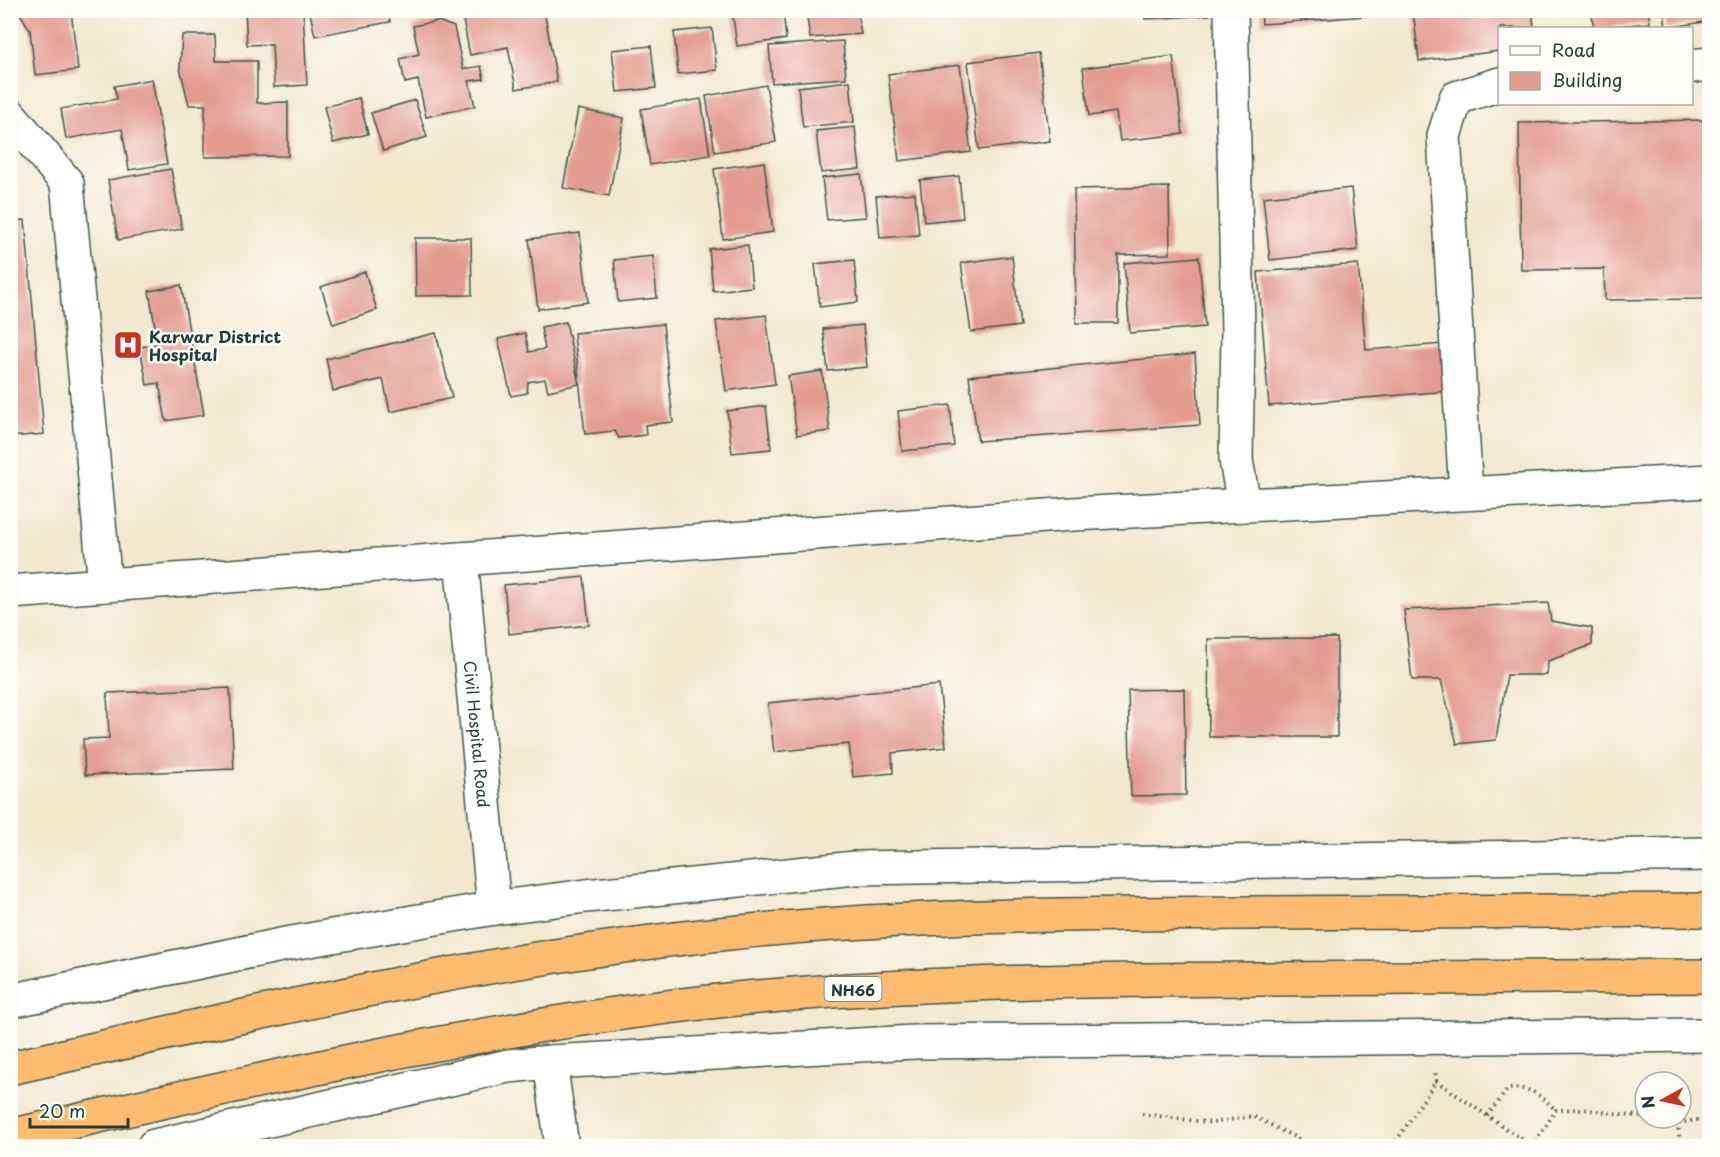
<svg xmlns="http://www.w3.org/2000/svg" width="1720" height="1157" font-family="'Playpen Sans',sans-serif">
  <style>
    .building { fill: #e39c91 }
    .lines { fill: none; stroke-linecap: round; stroke-linejoin: round }
    .minor-casing { stroke: #3e574b; stroke-width: 36 }
    .highway-casing { stroke: #3e574b; stroke-width: 36 }
    .path { stroke: #3e574b; stroke-width: 4; stroke-dasharray: 1.5 4.5; stroke-linecap: butt }
    .minor { stroke: #fff; stroke-width: 33 }
    .highway { stroke: #febc70; stroke-width: 33 }
    .labels { text-anchor: middle; dominant-baseline: central; stroke-width: 5; stroke-linejoin: round; paint-order: stroke }
    .shield { fill: #fdfcf7; stroke: #62766e; stroke-width: 1.5 }
    .shield-label { font-size: 15px; font-weight: bold; fill: #1f3d34 }
    .poi-label { font-size: 16px; font-weight: bold; fill: #1f3d34; stroke: #fdfcf7; text-anchor: start }
    .street-label { font-size: 16px; fill: #1f3d34; stroke: #fdfcf7 }
  </style>
  <rect width="100%" height="100%" fill="#fdfcf7"/>
  <filter id="ink" filterUnits="userSpaceOnUse"><feTurbulence type="fractalNoise" baseFrequency=".0167" numOctaves="2"/><feDisplacementMap in="SourceGraphic" scale="12" xChannelSelector="R" yChannelSelector="G"/><feConvolveMatrix kernelMatrix="1 2 1 2 8 2 1 2 1" color-interpolation-filters="sRGB"/></filter>
  <filter id="wash" filterUnits="userSpaceOnUse"><feTurbulence type="fractalNoise" baseFrequency=".008" numOctaves="4" result="noise"/><feDisplacementMap in="SourceGraphic" scale="24" xChannelSelector="R" yChannelSelector="G"/><feGaussianBlur stdDeviation="1.35" result="paint"/><feColorMatrix in="noise" values="0 0 0 0 0 0 0 0 0 0 0 0 0 0 0 0 0 1.4 0 .05"/><feComposite in="paint" operator="in"/></filter>
  <g filter="url(#wash)">
    <rect width="100%" height="100%" fill="#f1e8ce"/>
    <g id="blocks">
      <path class="building" d="M 18,10 L 71,10 L 78,70 L 35,75 L 30,30 Z
        M 245,10 L 303,10 L 307,85 L 274,87 L 272,44 L 247,45 Z
        M 323,10 L 388,10 L 390,22 L 315,36 L 310,13 Z
        M 461,10 L 544,10 L 557,82 L 516,89 L 508,47 L 470,55 Z
        M 732,10 L 783,10 L 786,39 L 737,46 Z
        M 806,10 L 857,10 L 861,34 L 810,38 Z
        M 1144,10 L 1210,10 L 1210,15 L 1145,19 Z
        M 1261,10 L 1391,10 L 1391,14 L 1262,24 Z
        M 1413,10 L 1532,10 L 1534,28 L 1500,28 L 1500,51 L 1419,61 Z
        M 1591,10 L 1648,10 L 1650,23 L 1594,28 Z
        M 1664,10 L 1710,10 L 1710,21 L 1666,28 Z
        M 438,21 L 454,27 L 463,69 L 481,66 L 484,79 L 469,81 L 475,106 L 426,117 L 418,80 L 405,83 L 400,59 L 419,54 L 413,26 Z
        M 712,28 L 717,70 L 678,74 L 674,32 Z
        M 182,35 L 215,35 L 216,61 L 257,61 L 257,103 L 288,102 L 288,156 L 205,157 L 205,105 L 189,105 L 180,68 Z
        M 843,41 L 846,78 L 772,83 L 769,46 Z
        M 651,46 L 656,88 L 617,92 L 612,50 Z
        M 1039,53 L 1050,141 L 979,150 L 968,62 Z
        M 1173,56 L 1183,134 L 1120,141 L 1116,112 L 1089,116 L 1083,68 Z
        M 960,65 L 971,152 L 899,161 L 888,74 Z
        M 152,79 L 167,164 L 129,170 L 122,129 L 66,139 L 61,109 L 117,99 L 114,86 Z
        M 850,81 L 854,122 L 803,127 L 798,87 Z
        M 766,85 L 776,142 L 715,152 L 706,96 Z
        M 359,98 L 368,134 L 333,143 L 324,107 Z
        M 701,99 L 710,155 L 650,165 L 641,109 Z
        M 415,100 L 427,137 L 383,151 L 371,113 Z
        M 578,109 L 624,118 L 609,196 L 563,188 Z
        M 1710,120 L 1710,299 L 1605,300 L 1604,269 L 1521,270 L 1519,123 Z
        M 855,127 L 860,169 L 821,173 L 816,131 Z
        M 764,162 L 773,232 L 723,239 L 714,169 Z
        M 171,169 L 182,229 L 118,240 L 108,180 Z
        M 861,174 L 866,217 L 827,220 L 822,178 Z
        M 959,176 L 963,218 L 924,222 L 920,180 Z
        M 1169,187 L 1170,254 L 1118,255 L 1118,323 L 1076,323 L 1074,189 Z
        M 1351,188 L 1358,250 L 1270,260 L 1263,197 Z
        M 915,193 L 919,235 L 880,238 L 876,196 Z
        M 25,220 L 44,434 L 10,437 L 10,221 Z
        M 580,233 L 588,302 L 538,309 L 529,239 Z
        M 415,238 L 471,238 L 472,295 L 416,296 Z
        M 748,245 L 752,287 L 713,291 L 709,249 Z
        M 653,256 L 657,298 L 618,302 L 614,260 Z
        M 1012,256 L 1020,326 L 971,332 L 961,263 Z
        M 1199,257 L 1205,327 L 1130,333 L 1124,263 Z
        M 854,260 L 858,302 L 820,307 L 815,264 Z
        M 1358,264 L 1366,350 L 1444,344 L 1449,391 L 1269,406 L 1258,272 Z
        M 365,272 L 377,310 L 333,324 L 321,287 Z
        M 181,285 L 204,415 L 166,421 L 159,383 L 147,385 L 140,347 L 158,344 L 149,291 Z
        M 766,315 L 775,384 L 726,391 L 716,321 Z
        M 566,322 L 579,384 L 548,391 L 545,379 L 528,382 L 527,393 L 511,396 L 498,339 L 525,333 L 529,352 L 545,349 L 541,327 Z
        M 663,324 L 673,422 L 645,425 L 646,435 L 619,438 L 615,431 L 585,434 L 574,333 Z
        M 863,325 L 867,367 L 828,371 L 823,329 Z
        M 436,333 L 452,398 L 390,412 L 383,379 L 333,391 L 326,359 Z
        M 1195,354 L 1200,425 L 978,441 L 969,376 Z
        M 822,371 L 830,431 L 797,435 L 788,376 Z
        M 950,405 L 954,446 L 902,451 L 898,411 Z
        M 766,406 L 771,449 L 732,453 L 727,411 Z
        M 584,577 L 589,625 L 509,634 L 504,585 Z
        M 1548,603 L 1551,621 L 1592,628 L 1592,645 L 1548,661 L 1547,675 L 1507,675 L 1496,740 L 1457,744 L 1441,680 L 1412,680 L 1404,610 Z
        M 1337,638 L 1337,737 L 1209,737 L 1208,639 Z
        M 939,685 L 946,747 L 892,753 L 893,773 L 853,777 L 849,744 L 774,752 L 768,703 Z
        M 230,688 L 234,769 L 85,775 L 83,739 L 109,738 L 107,693 Z
        M 1184,689 L 1186,795 L 1131,796 L 1128,690 Z"/>
    </g>
  </g>
  <g filter="url(#ink)">
    <use href="#blocks" fill-opacity="0" stroke="#3e574b" stroke-width="1.5"/>
    <g class="lines">
      <g class="minor-casing">
        <g id="minor">
          <path d="M 1231,10 L 1238,331 L 1236,460 L 1244,505"/>
          <path d="M 1692,66 L 1710,64"/>
          <path d="M 10,115 L 67,183 L 105,585"/>
          <path d="M 1466,493 L 1444,136 L 1456,98 L 1500,84"/>
          <path id="s1" d="M 461,559 L 494,908"/>
          <path d="M 10,592 L 1073,514 L 1710,481"/>
          <path d="M 10,1001 L 286,944 L 494,908 L 586,896 L 855,868 L 1710,854"/>
          <path d="M 550,1062 L 562,1146"/>
          <path d="M 154,1146 L 508,1066 L 550,1062 L 914,1042 L 1710,1035"/>
        </g>
      </g>
      <g class="highway-casing">
        <path id="highway" d="M 10,1068 C 248,1015 486,958 729,933 C 903,915 1078,914 1253,913 C 1405,912 1557,911 1710,910
          M 10,1136 C 251,1082 491,1024 737,999 C 912,982 1087,980 1262,979 C 1411,978 1560,977 1710,976"/>
      </g>
      <path class="path" d="M 1436,1081 L 1532,1146
        M 1142,1114 L 1213,1123 L 1253,1116 L 1312,1146
        M 1487,1116 L 1508,1089 C 1532,1086 1539,1095 1556,1110
        M 1649,1118 L 1678,1123 L 1710,1118
        M 1678,1123 L 1680,1146
        M 1393,1146 L 1436,1081 L 1435,1070
        M 1533,1146 L 1556,1110 L 1582,1109 L 1645,1117"/>
      <use href="#minor" class="minor"/>
      <use href="#highway" class="highway"/>
    </g>
  </g>
  <defs>
    <g id="hospital-square" transform="scale(1.5)"><rect x="-9" y="-9" width="18" height="18" rx="4" fill="#c8321e" stroke="#fdfcf7"/><path d="M-5-5h3v3.5h4V-5h3V5h-3V1.5h-4V5h-3Z" fill="#fff"/></g>
  </defs>
  <g fill-rule="evenodd">
    <use href="#hospital-square" x="128" y="345"/>
  </g>
  <g class="labels">
    <rect class="shield" x="824.5" y="977" width="57" height="24" rx="4.5"/>
    <g class="shield-label">
      <text x="853" y="989">NH66</text>
    </g>
    <g class="poi-label">
      <text x="149" y="336">Karwar District<tspan x="149" dy="18">Hospital</tspan></text>
    </g>
    <g class="street-label">
      <text stroke="none"><textPath href="#s1" startOffset="176">Civil Hospital Road</textPath></text>
    </g>
  </g>
  <rect width="1720" height="1157" fill="none" stroke="#fdfcf7" stroke-width="36"/>
  <rect x="1498" y="27" width="195" height="78" fill="#fdfcf7" stroke="#a4b0a9" stroke-width="1.5"/>
  <rect x="1510" y="46" width="30" height="9" fill="#ffffff" stroke="#a4b0a9" stroke-width="1.5"/>
  <text x="1552" y="57" font-size="18" fill="#1f3d34">Road</text>
  <rect x="1510" y="72" width="30" height="18" fill="#e39c91" stroke="#a4b0a9" stroke-width="1.5"/>
  <text x="1552" y="87" font-size="18" fill="#1f3d34">Building</text>
  <g transform="translate(1663 1100) rotate(262)"><circle r="28" fill="#fdfcf7" stroke="#a4b0a9" stroke-width="1.5"/>
  <path d="M0-4.5L10 22L0 15L-10 22Z" fill="#c8321e"/>
  <text y="-9" font-size="16" font-weight="bold" text-anchor="middle" fill="#1f3d34">N</text>
  </g>
  <path d="M30 1118v9h98v-9" fill="none" stroke="#1f3d34" stroke-width="3"/>
  <text x="39" y="1118" font-size="18" fill="#1f3d34" stroke="#fdfcf7" stroke-width="4.5" paint-order="stroke">20 m</text>
</svg>
